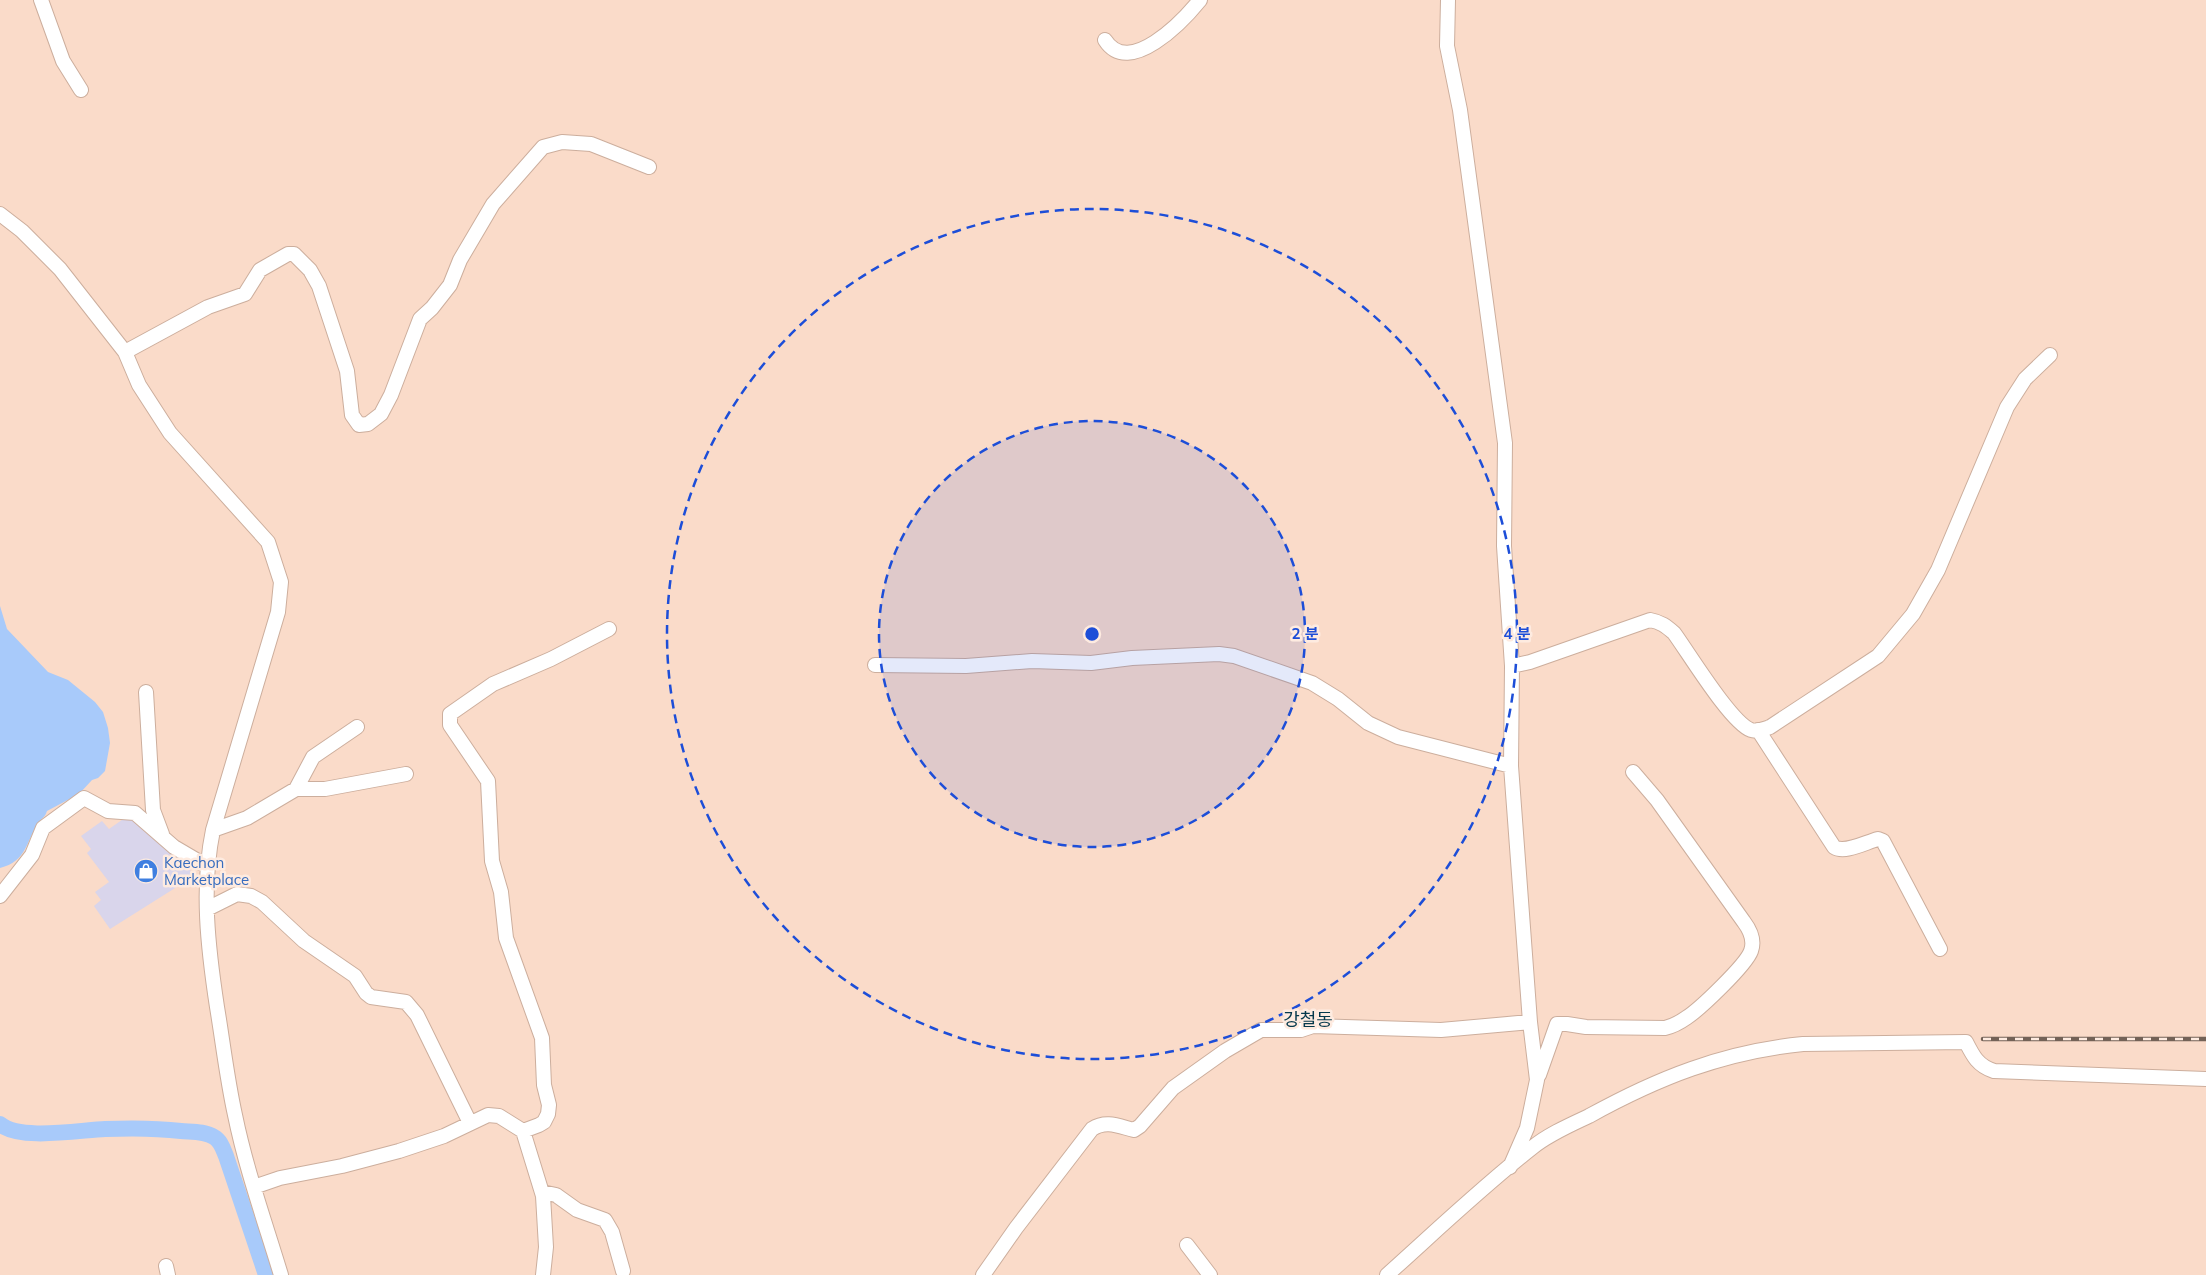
<svg xmlns="http://www.w3.org/2000/svg" width="2206" height="1275" font-family="Mulish,'Noto Sans KR',sans-serif">
  <style>
    .commercial { fill: #d9d5eb }
    .water { fill: #a8cafa }
    .lines { fill: none; stroke-linecap: round; stroke-linejoin: round }
    .river { stroke: #a8cafa; stroke-width: 16 }
    .minor-casing { stroke: #ccae9d; stroke-width: 16 }
    .minor { stroke: #fff; stroke-width: 14 }
    .rail-casing { stroke: #736257; stroke-width: 4.5 }
    .rail { stroke: #feebe0; stroke-width: 2.5; stroke-dasharray: 8; stroke-linecap: butt }
    .ring { fill: none; stroke: #1d4ed8; stroke-width: 2.5; stroke-dasharray: 9 6 }
    .labels { text-anchor: middle; dominant-baseline: central; stroke-width: 5; stroke-linejoin: round; paint-order: stroke }
    .shop-label { font-size: 15px; fill: #366cbe; stroke: #feebe0; text-anchor: start }
    .quarter-label { font-size: 18px; fill: #06394c; stroke: #feebe0 }
    .centre { fill: #1d4ed8; stroke: #feebe0; stroke-width: 2.5 }
    .ring-label { font-size: 15px; text-anchor: middle; font-weight: bold; fill: #1d4ed8; stroke: #feebe0; stroke-width: 5; stroke-linejoin: round; paint-order: stroke }
  </style>
  <rect width="100%" height="100%" fill="#fadbc9"/>
  <path class="commercial" d="M 129,815 L 190,864 L 191,878 L 110,929 L 94,906 L 101,900 L 95,892 L 109,882 L 87,853 L 91,849 L 81,836 L 102,821 L 109,829 Z"/>
  <path class="water" d="M 0,606 L 7,629 L 48,672 L 68,680 L 95,702 L 103,712 L 108,728 L 110,743 L 105,771 L 98,778 L 92,780 L 79,794 L 47,811 C 45,818 41,818 38,824 C 25,843 27,861 0,868 Z"/>
  <g class="lines">
    <path class="river" d="M 0,1124 C 19,1141 80,1130 105,1129 C 130,1128 156,1128 181,1131 C 191,1132 205,1131 214,1137 C 221,1141 223,1149 226,1156 L 266,1275"/>
    <g class="minor-casing">
      <path id="minor" d="M 41,0 L 63,61 L 81,90
        M 1448,0 L 1447,46 L 1460,110 L 1505,443 L 1504,546 L 1512,666 L 1511,766 L 1530,1022 L 1537,1080 L 1527,1128 L 1510,1167
        M 1105,40 C 1129,78 1183,21 1200,0
        M 0,214 L 22,231 L 60,269 L 125,352 L 139,385 L 170,433 L 268,542 L 281,582 L 278,612 L 213,830 C 201,888 208,948 217,1007 C 223,1043 227,1079 235,1115 C 246,1169 265,1222 281,1275
        M 125,352 L 208,307 L 245,294 L 260,270 L 288,254 L 294,254 L 310,270 L 319,286 L 347,371 L 352,415 L 359,425 L 368,424 L 381,414 L 391,395 L 420,319 L 432,308 L 450,285 L 460,260 L 493,204 L 543,147 L 562,142 L 591,144 L 649,167
        M 875,665 L 966,666 L 1032,661 L 1091,663 L 1132,658 L 1219,654 L 1234,656 L 1312,683 L 1338,699 L 1368,723 L 1398,737 L 1511,766
        M 1512,666 L 1530,662 L 1650,620 C 1661,622 1666,626 1674,633 C 1688,652 1731,723 1751,730 C 1757,732 1764,729 1770,727 L 1878,656 L 1913,614 L 1938,570 L 2007,407 L 2025,379 L 2050,355
        M 146,692 L 153,810 L 162,834
        M 1758,730 L 1834,847 C 1845,854 1866,842 1878,839 L 1883,841 L 1940,949
        M 296,789 L 313,757 L 357,727
        M 213,830 L 247,818 L 296,789 L 325,789 L 406,774
        M 0,896 L 32,855 L 43,828 L 84,798 L 108,811 L 135,813 L 174,847 L 208,867
        M 207,909 L 237,894 L 251,896 L 262,902 L 304,941 L 355,976 L 366,993 L 371,997 L 406,1002 L 417,1015 L 470,1123
        M 1539,1075 L 1557,1024 L 1567,1024 L 1586,1027 L 1665,1028 C 1673,1026 1679,1023 1686,1018 C 1700,1009 1746,965 1751,951 C 1755,940 1750,930 1744,922 L 1657,800 L 1633,772
        M 523,1131 L 543,1196 L 546,1247 L 543,1275
        M 254,1187 L 280,1178 L 342,1166 L 399,1151 L 444,1136 L 488,1115 L 499,1116 L 523,1131 L 539,1125 L 544,1122 L 548,1114 L 549,1105 L 544,1085 L 542,1038 L 506,938 L 501,892 L 492,861 L 488,781 L 450,725 L 450,714 L 493,684 L 551,659 L 609,629
        M 542,1192 L 556,1195 L 577,1210 L 605,1220 L 612,1232 L 623,1271
        M 1187,1245 L 1210,1275
        M 166,1266 L 168,1275
        M 983,1275 L 1016,1228 L 1092,1129 C 1106,1120 1118,1126 1134,1130 L 1140,1126 L 1173,1088 L 1225,1051 L 1261,1030 L 1301,1030 L 1313,1026 L 1441,1030 L 1530,1022
        M 1387,1275 C 1435,1232 1482,1187 1533,1147 C 1549,1134 1570,1125 1589,1116 C 1658,1078 1723,1052 1803,1044 L 1966,1042 C 1973,1056 1978,1066 1994,1071 L 2206,1079"/>
    </g>
    <use href="#minor" class="minor"/>
    <g class="rail-casing">
      <path id="rail" d="M 1983,1039 L 2206,1039"/>
    </g>
    <use href="#rail" class="rail"/>
  </g>
  <circle cx="1092" cy="634" r="213" fill="#1d4ed8" fill-opacity=".12"/>
  <g class="ring">
    <circle cx="1092" cy="634" r="213"/>
    <circle cx="1092" cy="634" r="425"/>
  </g>
  <defs>
    <g id="shop-disc" transform="scale(1.25)"><circle r="9.5" fill="#3f7fe0" stroke="#feebe0"/><path d="M-5-2.5h2.3a2.7 3.5 0 0 1 5.4 0H5L5.5 6h-11ZM-1.5-2.5h3a1.5 2.3 0 0 0-3 0Z" fill="#fff"/></g>
  </defs>
  <g fill-rule="evenodd">
    <use href="#shop-disc" x="146" y="871"/>
  </g>
  <g class="labels">
    <g class="shop-label">
      <text x="164" y="862">Kaechon<tspan x="164" dy="17">Marketplace</tspan></text>
    </g>
    <g class="quarter-label">
      <text x="1308" y="1019">강철동</text>
    </g>
  </g>
  <circle cx="1092" cy="634" r="8" class="centre"/>
  <g class="ring-label">
    <text x="1305" y="639">2 분</text>
    <text x="1517" y="639">4 분</text>
  </g>
</svg>
